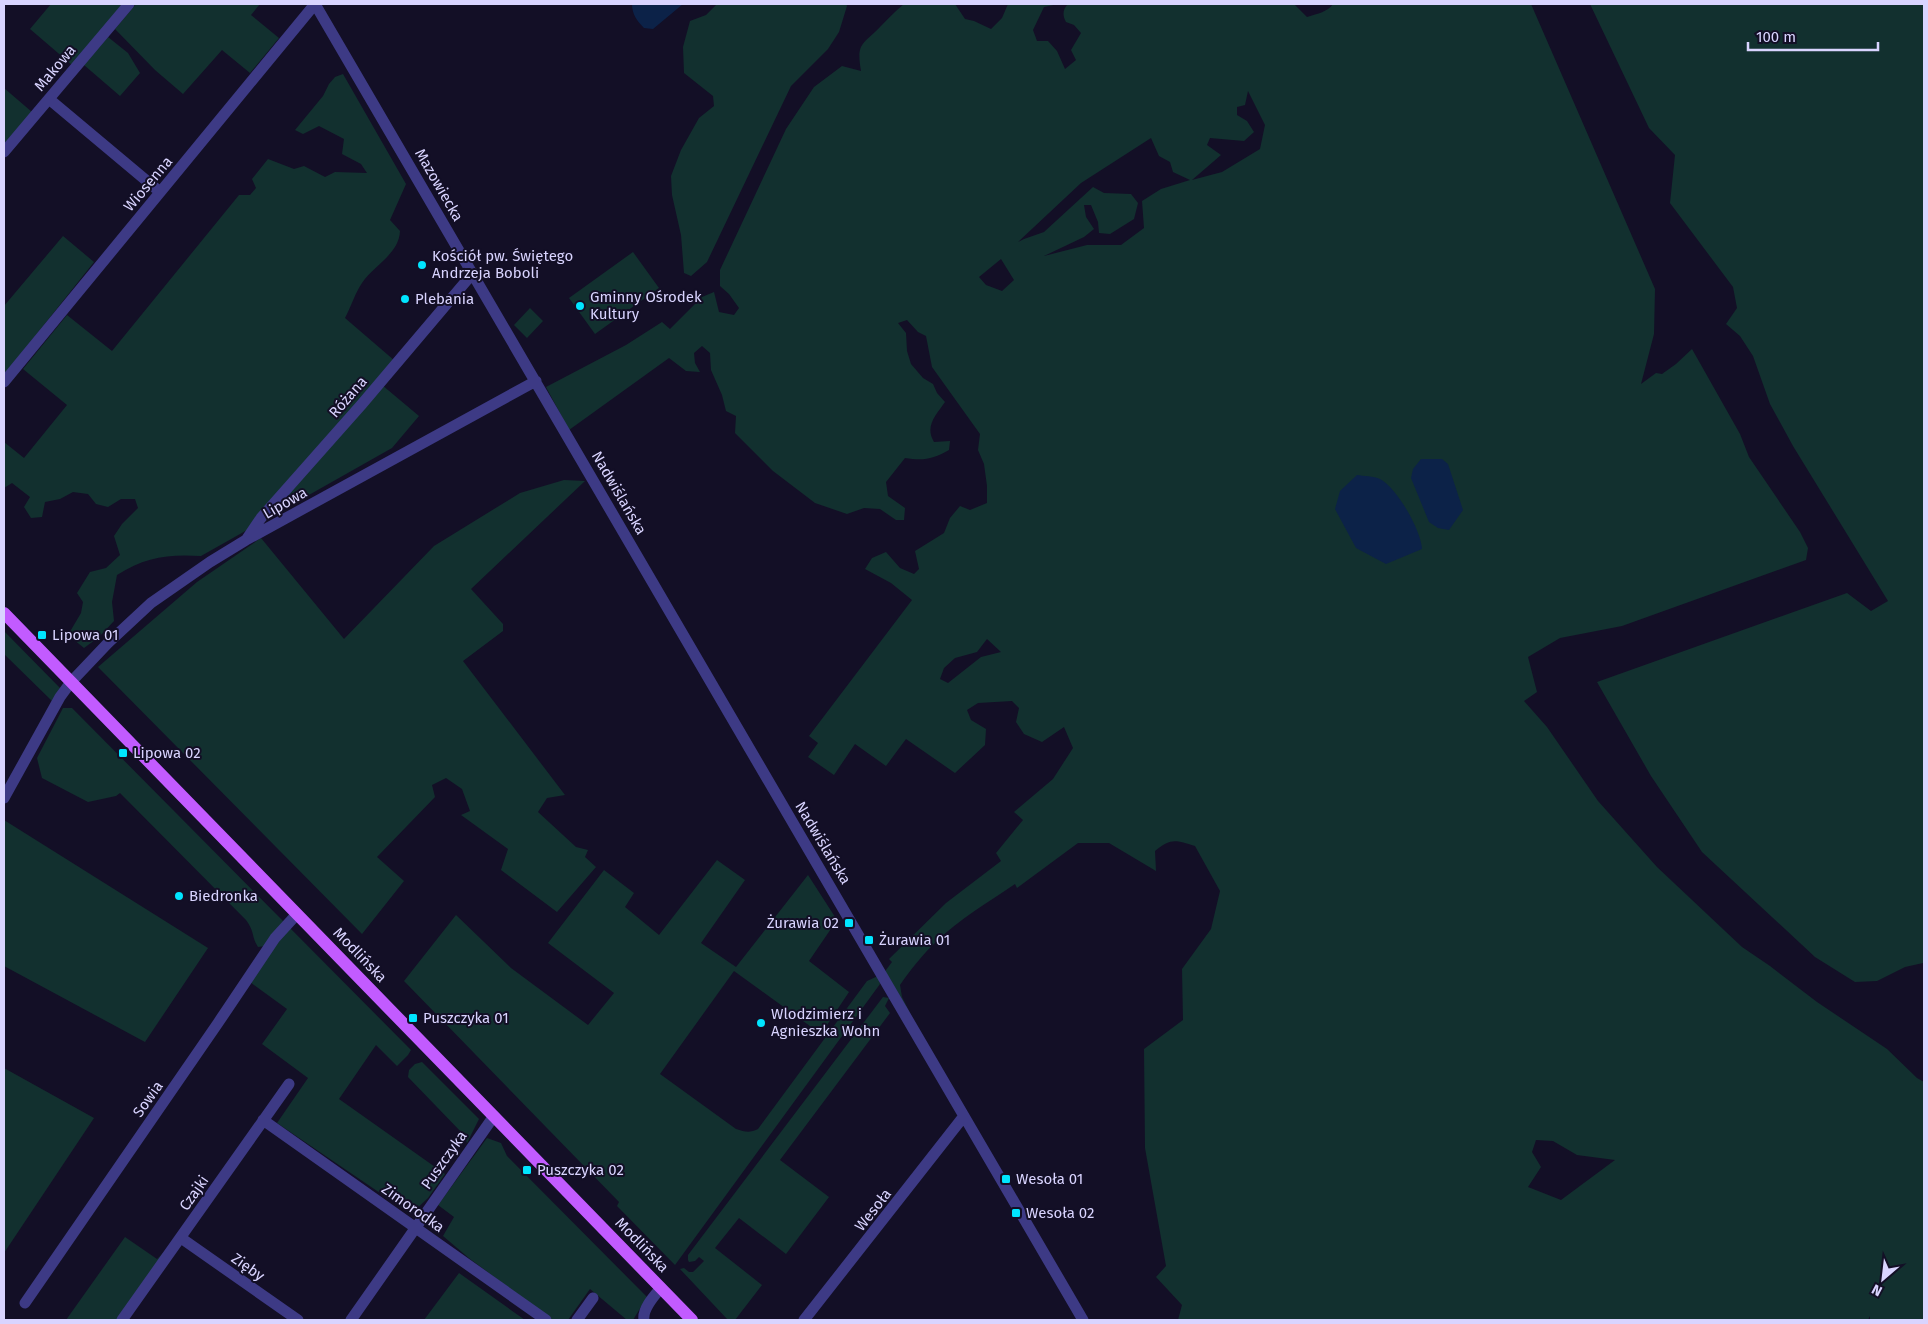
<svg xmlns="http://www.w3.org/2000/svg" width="1928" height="1324" font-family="'Fira Sans',sans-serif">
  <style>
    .green { fill: #12302f; fill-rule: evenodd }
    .water { fill: #0c2248 }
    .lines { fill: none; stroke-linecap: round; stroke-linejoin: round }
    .minor { stroke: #3d3a85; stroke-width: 11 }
    .major { stroke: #c25bff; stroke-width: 12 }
    .poi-dot { fill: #00e5ff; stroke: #130f26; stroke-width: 2 }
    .labels { text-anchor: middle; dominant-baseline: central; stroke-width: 4; stroke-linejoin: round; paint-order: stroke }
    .street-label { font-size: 15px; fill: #d9d4ff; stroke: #130f26 }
    .poi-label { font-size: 15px; fill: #d9d4ff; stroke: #130f26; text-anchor: start }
  </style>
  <rect width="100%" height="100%" fill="#130f26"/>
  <path class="green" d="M 51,4 L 123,4 L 72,65 L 30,29 Z
    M 136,4 L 260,4 L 251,15 L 279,38 L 250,73 L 222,50 L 183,94 L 155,70 L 115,29 Z
    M 717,4 L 846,4 L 847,6 L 839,32 L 828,49 L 791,86 L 707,262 L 691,276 L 684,273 L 681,235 L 672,195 L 671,176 L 681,150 L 699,118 L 714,106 L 713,96 L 684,73 L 683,47 L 690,21 L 706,15 Z
    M 904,4 L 955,4 L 965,19 L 974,21 L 991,29 L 1002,18 L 1008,4 L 1058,4 L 1044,7 L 1033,30 L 1037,41 L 1048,41 L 1057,51 L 1065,69 L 1076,60 L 1071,50 L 1081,33 L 1074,25 L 1066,22 C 1062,15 1063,9 1068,4 L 1294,4 L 1307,17 C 1316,14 1328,12 1333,4 L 1531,4 L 1655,289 L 1654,334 L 1641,384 L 1656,373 L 1662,374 L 1676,364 L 1692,349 L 1740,434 L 1749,457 L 1800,532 L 1808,548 L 1806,560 L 1622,626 L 1560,638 L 1528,657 L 1537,692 L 1524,701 L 1547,727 L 1598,801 L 1657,867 L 1742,947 L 1770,966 L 1817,1002 L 1887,1049 L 1917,1078 L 1924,1082 L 1924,1320 L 1870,1320 L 1870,1316 L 1868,1320 L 1178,1320 L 1182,1305 L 1156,1277 L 1166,1266 L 1145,1148 L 1144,1049 L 1183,1020 L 1182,969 L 1211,929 L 1220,891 L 1195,846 C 1175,840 1171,838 1155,851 L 1156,871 L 1109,843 L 1078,843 L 1017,888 L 1015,884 C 990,901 958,920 937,941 C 923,954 911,969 900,985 L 902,997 L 912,1017 L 886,973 L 886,970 L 892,962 L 889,959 L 946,903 L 1001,861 L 996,853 L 1023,820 L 1014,812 L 1053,779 L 1073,748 L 1064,727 L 1042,742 L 1024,734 L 1016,722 L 1019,708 L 1012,701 L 978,703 L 967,710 L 971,720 L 986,729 L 985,745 L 955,773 L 906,739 L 886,766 L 855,744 L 834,775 L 808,757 L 818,743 L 809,736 L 912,600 L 891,583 L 865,569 L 872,558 L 886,552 L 900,568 L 914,574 L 919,569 L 915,551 L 944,533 L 950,518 L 960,506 L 970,510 L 987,503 L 987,486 L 984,464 L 978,450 L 980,434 L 932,367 L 926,336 L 918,332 L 907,320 L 898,323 L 906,333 L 907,351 L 911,364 L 923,378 L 933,384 L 937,393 L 945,402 C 937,414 924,426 934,442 L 950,441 L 949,450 C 933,459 924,461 905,458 L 886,482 L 888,496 L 905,508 L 904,520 L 896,520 L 880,509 L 864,508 L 847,514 L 815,503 L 773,471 L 735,433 L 736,416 L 726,411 L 722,395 L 711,370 L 710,353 L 702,346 L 694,353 L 695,363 L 700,372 L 686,371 L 669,358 L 569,430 L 546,387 L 626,345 L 662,322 L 670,329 L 702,297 L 714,292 L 719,312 L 734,315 L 739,308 L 729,294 L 720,286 L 720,270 L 786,129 L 814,87 L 842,66 L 861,71 C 856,42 863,45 880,27 C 888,19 895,11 904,4 ZM 1248,91 L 1265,125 L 1260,149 L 1222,172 L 1192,180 L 1221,155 L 1207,145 L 1210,138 L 1244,141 L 1254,132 L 1247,121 L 1237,115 L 1237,107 L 1245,105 ZM 1151,138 L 1159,156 L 1170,162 L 1173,172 L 1190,180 L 1161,189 L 1142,201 L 1144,228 L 1121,245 L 1087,245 L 1044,256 L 1084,237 L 1094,229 L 1086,217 L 1084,205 L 1091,205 L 1098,222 L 1099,233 L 1110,234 L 1134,219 L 1138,203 L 1131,194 L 1104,193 L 1093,187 L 1044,232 L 1024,239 L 1018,242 L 1081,183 ZM 1001,259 L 1014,280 L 1002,291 L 986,285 L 979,277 ZM 987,639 L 1001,652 L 981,657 L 948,683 L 940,679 L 944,668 L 955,658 L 977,652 ZM 1536,1140 L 1553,1141 L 1577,1155 L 1615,1160 L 1561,1200 L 1528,1187 L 1541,1167 L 1532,1152 Z
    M 1590,4 L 1924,4 L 1924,961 L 1923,963 L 1905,967 L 1877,981 L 1855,982 L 1815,957 L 1702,852 L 1651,776 L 1597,682 L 1847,593 L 1871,611 L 1888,601 L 1793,446 L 1770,404 L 1753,356 L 1740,336 L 1726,324 L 1737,308 L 1733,287 L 1670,203 L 1675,155 L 1649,128 Z
    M 108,37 L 128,53 L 140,73 L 120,96 L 84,65 Z
    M 343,74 L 406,184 L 390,220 L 400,231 C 399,254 374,265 362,283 C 355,293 351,307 345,318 L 395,361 L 382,385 L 419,416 L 392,448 L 201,556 C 168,554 145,557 117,575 L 112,602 L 114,621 L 99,637 L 84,648 L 68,635 L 81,613 L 83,602 L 77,593 L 90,572 L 106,568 L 120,555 L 114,536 L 122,524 L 138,508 L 135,499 L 121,499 L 108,507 L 96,504 L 88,494 L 73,492 L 60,499 L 45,502 L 42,517 L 31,518 L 24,507 L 30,497 L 12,483 L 4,488 L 4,442 L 24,458 L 67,405 L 23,369 L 67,315 L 112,351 L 239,195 L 250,195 L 256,188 L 252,179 L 268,159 L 294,169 L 304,166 L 325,177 L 335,172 L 367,173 L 361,164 L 342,154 L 344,139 L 319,126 L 303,134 L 295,130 L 323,96 L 329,84 L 335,77 Z
    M 4,88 L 32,112 L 4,144 Z
    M 63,236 L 94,262 L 4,375 L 4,306 Z
    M 633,252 L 659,288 L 595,334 L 569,298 Z
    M 530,308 L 543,321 L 527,338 L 514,325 Z
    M 564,480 L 585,481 L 471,589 L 503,624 L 503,631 L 463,661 L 565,795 L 547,798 L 538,812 L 576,847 L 588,850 L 585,857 L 596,867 L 557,912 L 501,870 L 508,849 L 461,815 L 470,811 L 462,789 L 446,778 L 432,785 L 435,797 L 377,857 L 404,881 L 362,934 L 98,667 L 197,582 L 261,538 L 344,639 L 434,546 L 520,493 Z
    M 4,631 L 60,688 L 52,701 L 4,654 Z
    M 63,708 L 72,708 L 285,923 L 265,946 L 258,947 C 251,936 255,932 246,920 L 120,793 L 116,796 L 88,802 L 42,778 L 37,758 Z
    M 4,820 L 208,948 L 145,1042 L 4,966 Z
    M 717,860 L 745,880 L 701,943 L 736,967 L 808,875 L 837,920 L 809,961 L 849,992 L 821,1034 L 734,971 L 660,1074 L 736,1129 C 745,1132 750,1133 758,1129 L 867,981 L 878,976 L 880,984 L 675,1265 L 617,1206 L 619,1202 L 404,981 L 456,915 L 511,968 L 588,1025 L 614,993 L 548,943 L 604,870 L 634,893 L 625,907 L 659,935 Z
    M 289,927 L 411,1050 L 408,1055 L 397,1066 L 376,1045 L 339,1099 L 445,1174 L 428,1198 L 411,1214 L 277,1123 L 308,1078 L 262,1044 L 287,1009 L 250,982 Z
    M 883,997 L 889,998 L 885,1006 L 890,1013 L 780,1160 L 829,1197 L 786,1254 L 739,1218 L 715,1248 L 762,1285 L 735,1320 L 728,1320 L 680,1269 L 684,1268 L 689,1272 L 693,1272 L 704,1261 L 699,1257 L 695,1261 L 689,1262 L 688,1260 L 688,1255 Z
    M 422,1062 L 479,1119 L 467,1143 L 464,1135 L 408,1077 L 409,1070 L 415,1064 Z
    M 4,1068 L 94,1118 L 4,1253 Z
    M 487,1138 L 501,1143 L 507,1156 L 647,1297 L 633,1320 L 627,1320 L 590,1289 L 568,1320 L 553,1320 L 470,1259 L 443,1236 L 454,1217 L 438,1205 Z
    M 125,1237 L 157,1259 L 163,1253 L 165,1255 L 118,1320 L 66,1320 Z
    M 459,1273 L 525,1320 L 424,1320 Z"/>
  <path class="water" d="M 632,4 L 683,4 L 653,29 L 644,28 C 637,21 632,14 632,4 Z
    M 1421,459 L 1442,459 L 1448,464 L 1463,510 L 1449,530 L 1438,528 L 1429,522 L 1411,478 L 1413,469 Z
    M 1357,475 C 1363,476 1374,476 1380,479 C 1397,488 1421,530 1422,549 L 1386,564 L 1356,548 L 1335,509 L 1340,491 Z"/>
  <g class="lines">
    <path class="minor" d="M 315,4 L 1083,1320
      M 49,99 L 160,192
      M 4,152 L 129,4
      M 4,382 L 315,4
      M 246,540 L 261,518 L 362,404 L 473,273
      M 4,798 L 60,697 L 71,682 L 108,643 L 151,603 L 210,562 L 246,540 L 536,381
      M 263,1120 L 546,1320
      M 181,1238 L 298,1320
      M 25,1303 L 218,1023 L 275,938 L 297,914
      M 122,1320 L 289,1084
      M 351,1320 L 494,1116
      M 577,1320 L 593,1298
      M 644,1320 C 642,1309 654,1296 661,1288
      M 804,1320 L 964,1116"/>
    <path class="major" d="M 4,613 L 692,1320"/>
  </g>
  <g class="poi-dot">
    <circle cx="422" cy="265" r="5"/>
    <circle cx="405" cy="299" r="5"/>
    <circle cx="580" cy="306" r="5"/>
    <rect x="37" y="630" width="10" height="10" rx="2.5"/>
    <rect x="118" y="748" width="10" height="10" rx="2.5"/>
    <circle cx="179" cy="896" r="5"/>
    <rect x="844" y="918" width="10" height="10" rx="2.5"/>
    <rect x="864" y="935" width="10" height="10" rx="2.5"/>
    <rect x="408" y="1013" width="10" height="10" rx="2.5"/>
    <circle cx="761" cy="1023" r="5"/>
    <rect x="522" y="1165" width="10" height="10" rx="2.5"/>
    <rect x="1001" y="1174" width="10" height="10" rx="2.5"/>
    <rect x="1011" y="1208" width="10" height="10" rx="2.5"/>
  </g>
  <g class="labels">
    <g class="street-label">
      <text transform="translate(55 68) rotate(-50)">Makowa</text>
      <text transform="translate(148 184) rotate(-50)">Wiosenna</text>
      <text transform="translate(439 185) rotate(60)">Mazowiecka</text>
      <text transform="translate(348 397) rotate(-49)">Różana</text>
      <text transform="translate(619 493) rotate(60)">Nadwiślańska</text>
      <text transform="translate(285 503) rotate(-30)">Lipowa</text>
      <text transform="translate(823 843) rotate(59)">Nadwiślańska</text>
      <text transform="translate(360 955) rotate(46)">Modlińska</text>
      <text transform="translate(148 1099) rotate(-55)">Sowia</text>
      <text transform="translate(444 1160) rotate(-55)">Puszczyka</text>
      <text transform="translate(194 1193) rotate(-55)">Czajki</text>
      <text transform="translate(413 1208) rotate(35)">Zimorodka</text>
      <text transform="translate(873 1210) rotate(-52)">Wesoła</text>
      <text transform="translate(642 1245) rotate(46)">Modlińska</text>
      <text transform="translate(248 1267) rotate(35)">Zięby</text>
    </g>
    <g class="poi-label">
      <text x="432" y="256">Kościół pw. Świętego<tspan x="432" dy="17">Andrzeja Boboli</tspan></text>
      <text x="590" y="297">Gminny Ośrodek<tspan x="590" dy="17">Kultury</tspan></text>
      <text x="415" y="299">Plebania</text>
      <text x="52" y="635">Lipowa 01</text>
      <text x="133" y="753">Lipowa 02</text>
      <text x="189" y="896">Biedronka</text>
      <text x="839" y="923" text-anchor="end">Żurawia 02</text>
      <text x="879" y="940">Żurawia 01</text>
      <text x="771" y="1014">Wlodzimierz i<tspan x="771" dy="17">Agnieszka Wohn</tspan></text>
      <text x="423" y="1018">Puszczyka 01</text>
      <text x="537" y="1170">Puszczyka 02</text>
      <text x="1016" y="1179">Wesoła 01</text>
      <text x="1026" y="1213">Wesoła 02</text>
    </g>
  </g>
  <rect width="1928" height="1324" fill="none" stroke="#d9d4ff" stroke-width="10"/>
  <g transform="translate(1883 1279) rotate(208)" stroke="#130f26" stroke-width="4" paint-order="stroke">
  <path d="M0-4L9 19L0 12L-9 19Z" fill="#d9d4ff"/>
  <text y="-8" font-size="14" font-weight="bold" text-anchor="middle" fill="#d9d4ff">N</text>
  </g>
  <path d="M1748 42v8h130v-8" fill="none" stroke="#d9d4ff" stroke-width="2.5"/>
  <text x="1756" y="42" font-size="15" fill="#d9d4ff" stroke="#130f26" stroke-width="4" paint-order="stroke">100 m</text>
</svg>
